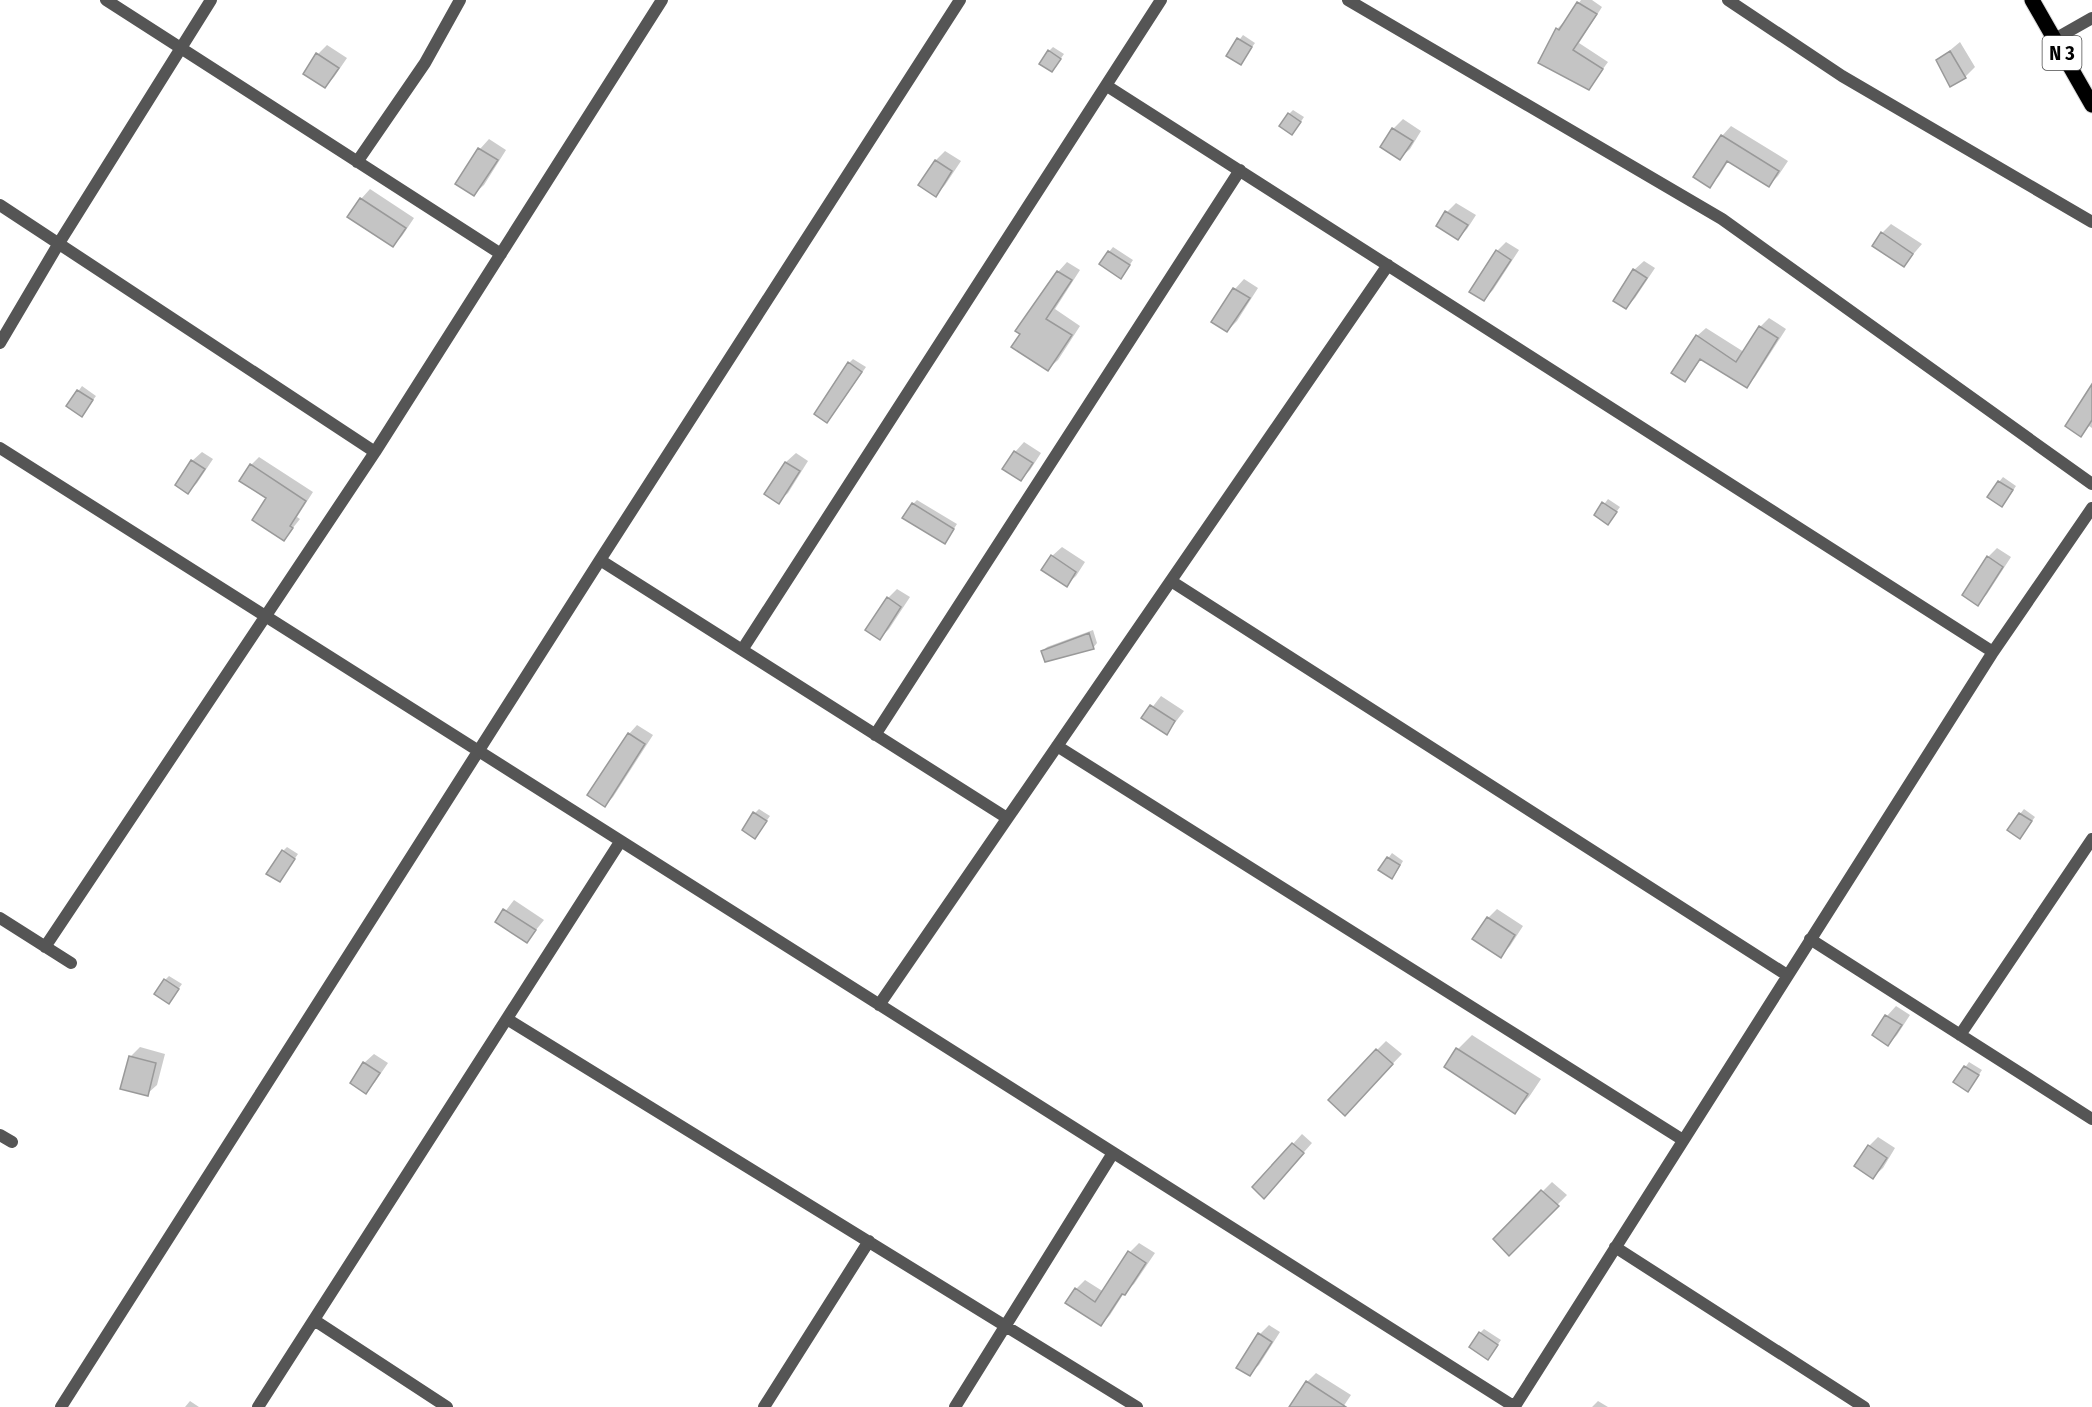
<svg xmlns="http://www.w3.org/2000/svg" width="2092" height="1407" font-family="'Fira Sans Condensed',sans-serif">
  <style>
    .shadow { fill: #0003 }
    .building { fill: #c4c4c4; stroke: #999; stroke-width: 1.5 }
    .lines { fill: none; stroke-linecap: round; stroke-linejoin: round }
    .primary-casing { stroke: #dbdbdb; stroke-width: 17 }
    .minor { stroke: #555; stroke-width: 12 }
    .primary { stroke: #000; stroke-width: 15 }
    .labels { text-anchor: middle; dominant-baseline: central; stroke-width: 5; stroke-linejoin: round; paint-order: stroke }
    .shield { fill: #fff; stroke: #4c4c4c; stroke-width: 1.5 }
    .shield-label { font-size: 20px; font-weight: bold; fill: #000 }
  </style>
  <rect width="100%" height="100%" fill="#fff"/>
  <path class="shadow" d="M 1581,0 L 1592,0 L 1602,7 L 1579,43 L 1608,62 L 1589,88 L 1557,29 L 1564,22 L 1565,23 Z
    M 1243,35 L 1255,43 L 1240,63 L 1228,55 Z
    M 1960,42 L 1975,67 L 1965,77 L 1937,61 Z
    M 327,45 L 347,58 L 334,77 L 325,87 L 305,73 L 318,54 Z
    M 1053,47 L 1064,54 L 1052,71 L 1049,51 Z
    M 1293,110 L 1304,117 L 1296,129 L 1289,114 Z
    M 1403,119 L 1421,131 L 1410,149 L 1400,158 L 1382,146 L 1393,129 Z
    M 1731,126 L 1788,161 L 1778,176 L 1768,186 L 1729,160 L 1719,176 L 1709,186 L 1722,136 Z
    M 489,139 L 506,150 L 484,185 L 474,194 L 457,183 L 480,149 Z
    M 945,151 L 961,161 L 945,185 L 936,195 L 920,185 L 936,160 Z
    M 370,189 L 414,218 L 402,236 L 393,245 L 361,199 Z
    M 1456,203 L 1476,215 L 1467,229 L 1458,238 L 1438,226 L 1447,212 Z
    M 1891,224 L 1922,244 L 1904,265 L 1882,233 Z
    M 1506,242 L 1519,250 L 1493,290 L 1483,300 L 1497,251 Z
    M 1113,247 L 1133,260 L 1125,272 L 1109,252 Z
    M 1644,261 L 1655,268 L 1635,298 L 1626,307 L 1634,270 Z
    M 1067,262 L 1080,270 L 1055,309 L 1080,326 L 1058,360 L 1048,369 L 1013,347 L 1058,272 Z
    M 1244,279 L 1258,288 L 1237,321 L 1227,331 L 1213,322 L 1235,289 Z
    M 1769,318 L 1786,329 L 1755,377 L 1746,386 L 1702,358 L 1685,380 L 1697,336 L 1706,328 L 1744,352 L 1760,327 Z
    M 853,359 L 866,367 L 831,417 L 849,363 Z
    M 82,386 L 96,396 L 82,415 L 68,406 Z
    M 2092,387 L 2092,428 L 2089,426 L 2081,435 Z
    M 1024,442 L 1041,453 L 1030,470 L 1021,479 L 1004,468 L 1015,452 Z
    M 202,452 L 213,459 L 197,483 L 188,492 L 192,461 Z
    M 796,453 L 808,461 L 788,493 L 778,502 L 766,494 L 786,462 Z
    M 259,457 L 313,492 L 297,517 L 300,519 L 284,539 L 268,497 L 251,465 Z
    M 2003,477 L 2016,486 L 2006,501 L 1999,482 Z
    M 1608,499 L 1620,507 L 1608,523 L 1596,515 Z
    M 917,500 L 957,524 L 945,542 L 913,504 Z
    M 1062,547 L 1085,562 L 1076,576 L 1066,585 L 1052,556 Z
    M 1997,548 L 2011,557 L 1987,594 L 1978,604 L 1988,557 Z
    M 897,589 L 910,597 L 889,629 L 880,638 L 888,598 Z
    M 1093,630 L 1097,643 L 1093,648 L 1043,651 L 1047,647 Z
    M 1161,696 L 1184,711 L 1167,733 L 1144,718 Z
    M 637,725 L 653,735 L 613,797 L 605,805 L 629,734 Z
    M 759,809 L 770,816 L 755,837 L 755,813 Z
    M 2024,809 L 2035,817 L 2020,837 L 2020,814 Z
    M 287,847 L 298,854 L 280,880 L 283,851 Z
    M 1392,853 L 1403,861 L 1396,873 L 1380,870 Z
    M 514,900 L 544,920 L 527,941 L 497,922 Z
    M 1497,909 L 1523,926 L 1510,946 L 1500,956 L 1488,918 Z
    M 169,976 L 182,984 L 169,1002 L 165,980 Z
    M 1896,1006 L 1910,1015 L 1897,1035 L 1888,1044 L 1874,1035 L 1887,1016 Z
    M 1472,1035 L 1541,1079 L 1529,1097 L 1515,1112 L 1458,1049 Z
    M 1386,1041 L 1402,1054 L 1354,1104 L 1377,1050 Z
    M 140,1047 L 165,1054 L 157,1085 L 147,1094 L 130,1057 Z
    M 374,1054 L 388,1063 L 375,1082 L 366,1092 L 352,1082 L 364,1063 Z
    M 1969,1062 L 1982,1070 L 1972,1085 L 1955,1082 Z
    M 1302,1134 L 1312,1143 L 1273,1187 L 1254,1187 Z
    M 1878,1137 L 1895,1148 L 1883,1168 L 1873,1177 L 1869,1146 Z
    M 1552,1182 L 1567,1195 L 1509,1254 L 1495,1239 Z
    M 1139,1243 L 1155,1253 L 1134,1284 L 1124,1293 L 1110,1315 L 1101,1325 L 1076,1289 L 1085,1280 L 1104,1292 L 1130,1252 Z
    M 1269,1325 L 1280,1332 L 1259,1365 L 1249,1374 L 1260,1334 Z
    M 1484,1329 L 1501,1340 L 1492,1353 L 1480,1333 Z
    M 1316,1373 L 1351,1395 L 1343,1407 L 1303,1407 L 1307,1382 Z
    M 190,1401 L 199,1407 L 185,1407 Z
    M 1598,1401 L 1608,1407 L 1592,1407 Z"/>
  <path class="building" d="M 1577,2 L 1597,14 L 1573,50 L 1603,69 L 1589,90 L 1538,63 L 1556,28 L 1559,30 Z
    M 1237,38 L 1252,47 L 1241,65 L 1226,56 Z
    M 1048,50 L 1061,59 L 1052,72 L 1039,64 Z
    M 1950,51 L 1966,78 L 1950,87 L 1936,60 Z
    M 316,53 L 339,68 L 325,88 L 303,74 Z
    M 1288,113 L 1301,122 L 1292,135 L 1279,126 Z
    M 1392,128 L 1413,141 L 1400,160 L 1380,147 Z
    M 1721,135 L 1779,171 L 1769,187 L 1727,161 L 1710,188 L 1693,177 Z
    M 478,148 L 498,160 L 474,196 L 455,184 Z
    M 935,160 L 952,171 L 936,197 L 918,185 Z
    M 360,198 L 406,228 L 393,247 L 347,217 Z
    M 1445,211 L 1468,225 L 1458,240 L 1436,226 Z
    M 1881,232 L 1913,254 L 1904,267 L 1872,246 Z
    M 1496,250 L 1511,260 L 1484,301 L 1469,292 Z
    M 1108,251 L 1130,265 L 1121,279 L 1099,264 Z
    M 1633,269 L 1647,278 L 1626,309 L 1613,301 Z
    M 1057,271 L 1072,280 L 1046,319 L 1072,335 L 1048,371 L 1011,347 L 1020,334 L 1015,331 Z
    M 1233,288 L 1250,298 L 1227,332 L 1211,322 Z
    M 1759,326 L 1778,338 L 1747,388 L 1700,359 L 1685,382 L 1671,373 L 1696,335 L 1736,362 Z
    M 848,362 L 862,372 L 827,423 L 814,414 Z
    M 2092,384 L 2092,420 L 2081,437 L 2065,426 Z
    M 77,390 L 93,400 L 82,417 L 66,406 Z
    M 1014,451 L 1033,463 L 1021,481 L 1002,469 Z
    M 191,460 L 205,469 L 188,494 L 175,485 Z
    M 785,462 L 800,471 L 779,504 L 764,494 Z
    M 250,464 L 306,501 L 290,526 L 293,528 L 284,541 L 252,520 L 266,498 L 239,481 Z
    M 1998,481 L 2013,490 L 2002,507 L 1987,497 Z
    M 1602,502 L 1617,512 L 1608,525 L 1594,515 Z
    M 912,503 L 954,529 L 945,544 L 902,518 Z
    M 1051,555 L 1076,572 L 1067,587 L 1041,570 Z
    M 1987,556 L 2003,567 L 1978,606 L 1962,595 Z
    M 887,597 L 901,607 L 880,640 L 865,630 Z
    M 1089,633 L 1094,649 L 1045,662 L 1041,651 Z
    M 1150,705 L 1175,721 L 1167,735 L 1141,718 Z
    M 628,733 L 645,744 L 605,807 L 587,795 Z
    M 753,812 L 767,821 L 755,839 L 742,830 Z
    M 2019,813 L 2032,821 L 2020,839 L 2007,830 Z
    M 282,850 L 295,859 L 280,882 L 266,874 Z
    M 1387,857 L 1400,865 L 1392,879 L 1378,870 Z
    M 503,909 L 536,930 L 527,943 L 495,922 Z
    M 1487,917 L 1515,935 L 1501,958 L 1472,939 Z
    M 164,979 L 179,989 L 169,1004 L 154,994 Z
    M 1885,1015 L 1902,1025 L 1888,1046 L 1872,1035 Z
    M 1456,1048 L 1528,1094 L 1515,1114 L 1444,1067 Z
    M 1376,1049 L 1393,1064 L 1345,1116 L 1328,1100 Z
    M 129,1056 L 156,1063 L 148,1096 L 120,1089 Z
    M 363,1062 L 380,1073 L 366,1094 L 350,1083 Z
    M 1964,1066 L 1979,1075 L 1968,1092 L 1953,1082 Z
    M 1292,1143 L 1304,1153 L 1264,1199 L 1252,1187 Z
    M 1868,1145 L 1887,1158 L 1873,1179 L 1854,1166 Z
    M 1541,1190 L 1559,1206 L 1509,1256 L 1493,1239 Z
    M 1128,1251 L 1146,1263 L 1125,1295 L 1122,1294 L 1101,1326 L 1065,1303 L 1075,1288 L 1095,1302 Z
    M 1479,1332 L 1498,1345 L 1488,1360 L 1469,1347 Z
    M 1258,1333 L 1272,1342 L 1250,1376 L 1236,1368 Z
    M 1306,1381 L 1346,1407 L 1289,1407 Z"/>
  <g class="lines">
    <g class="primary-casing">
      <path id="primary" d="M 2032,0 L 2092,105"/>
    </g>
    <path class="minor" d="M 106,0 L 501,254
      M 1348,0 L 1722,219 L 2092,484
      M 1728,0 L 1842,76 L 2092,222
      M 2055,39 L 2092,18
      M 1107,86 L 1993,652
      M 357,162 L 425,63 L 460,0
      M 0,205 L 375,452
      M 0,343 L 59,243 L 211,0
      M 0,448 L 1515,1407
      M 600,560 L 1007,818
      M 1171,581 L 1787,975
      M 742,650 L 1161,0
      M 875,735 L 1240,170
      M 1057,746 L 1683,1140
      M 0,918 L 71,963
      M 1810,939 L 2092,1119
      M 45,947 L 375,452 L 662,0
      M 879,1005 L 1388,265
      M 507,1019 L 1137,1407
      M 1960,1035 L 2092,839
      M 0,1135 L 12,1142
      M 1615,1247 L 1864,1407
      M 314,1320 L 447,1407
      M 1515,1406 L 1993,652 L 2092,508
      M 61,1407 L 600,560 L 960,0
      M 258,1407 L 620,842
      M 764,1407 L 869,1241
      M 955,1407 L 1113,1153"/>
    <use href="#primary" class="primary"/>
  </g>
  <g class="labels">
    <rect class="shield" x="2042.5" y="36" width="39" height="34" rx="4.5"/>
    <g class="shield-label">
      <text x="2062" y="53">N 3</text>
    </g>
  </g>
</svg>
